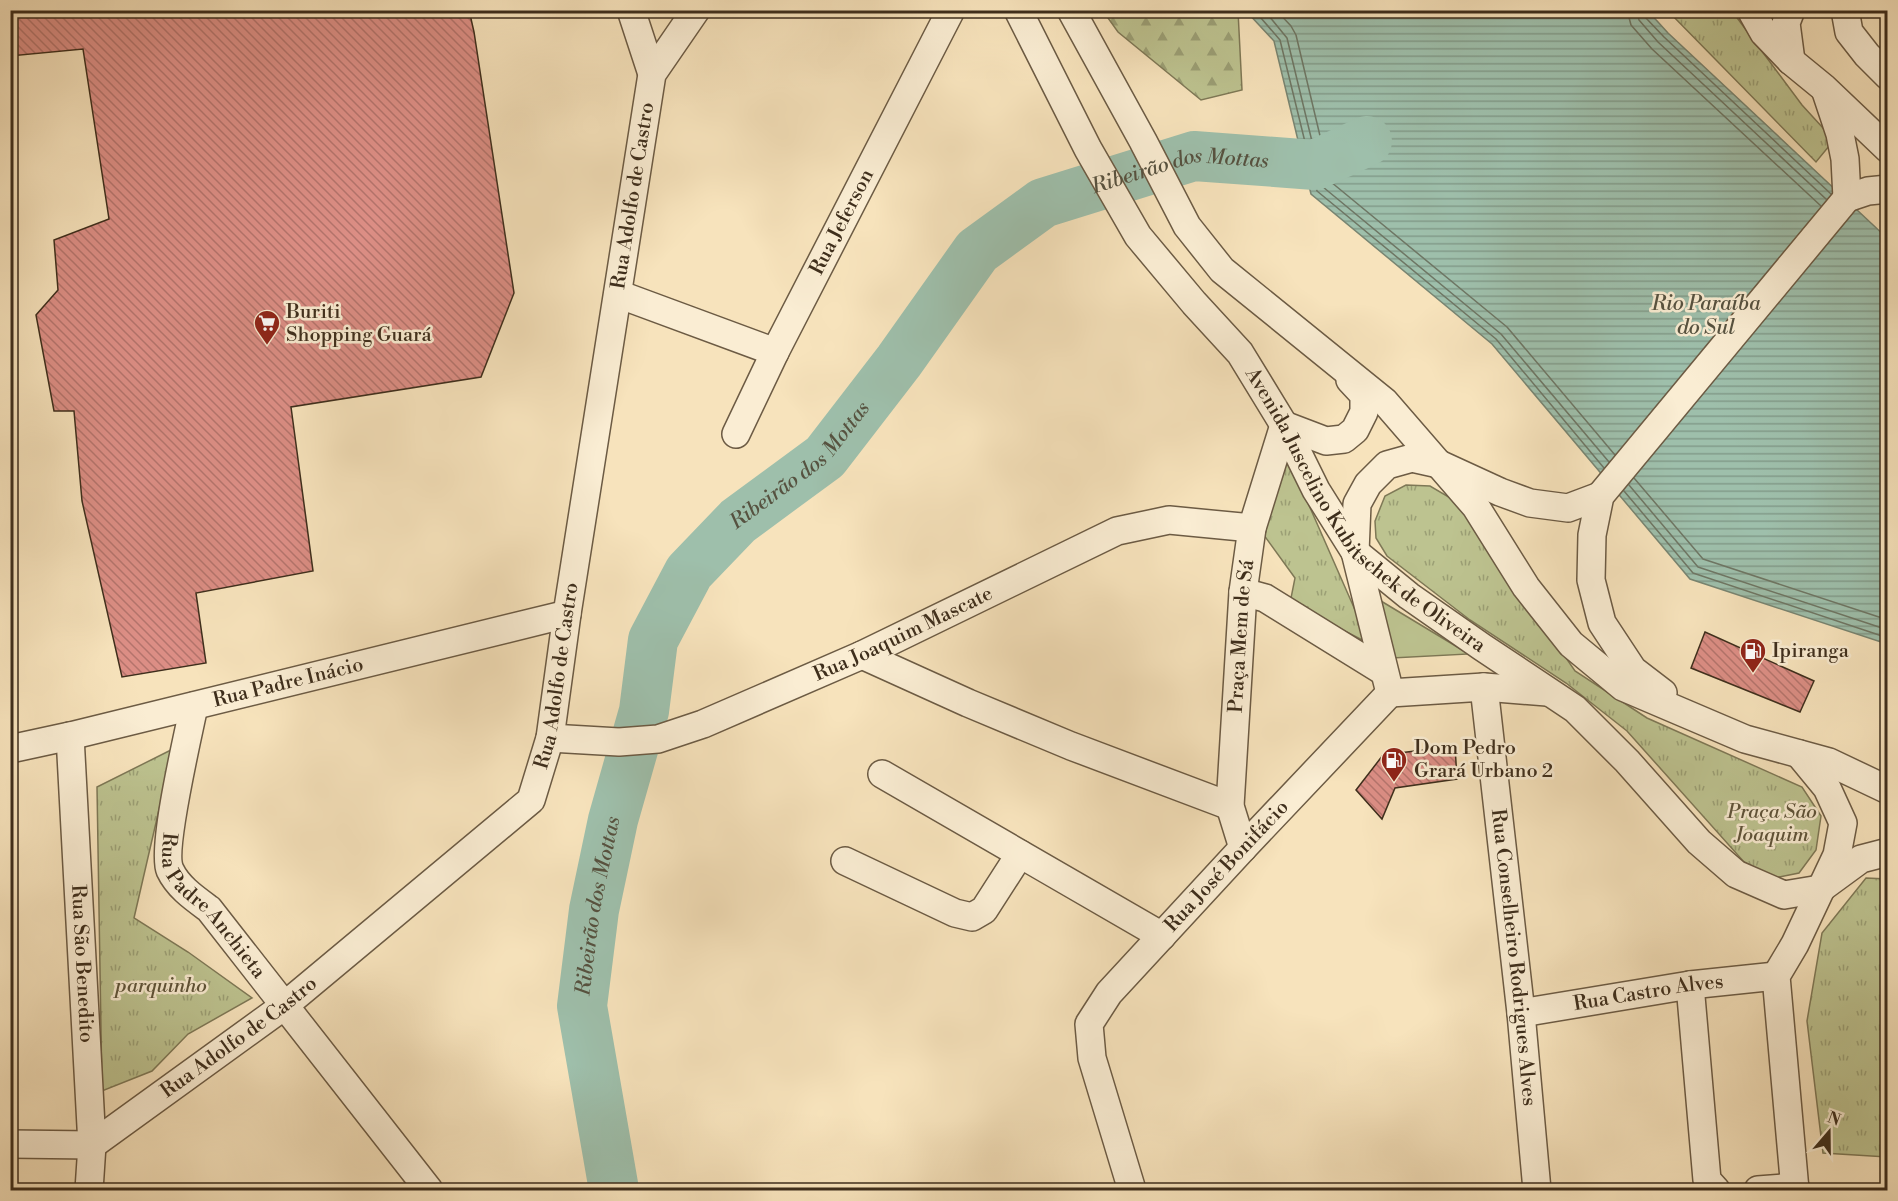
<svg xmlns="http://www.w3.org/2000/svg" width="1898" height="1201" font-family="'Libre Bodoni',serif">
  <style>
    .green { fill: #bdc390; stroke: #7e7856; stroke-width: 1.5 }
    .forest { fill: url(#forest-firs); stroke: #7e7856; stroke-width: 1.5 }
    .park { fill: url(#park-tufts); stroke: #7e7856; stroke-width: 1.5 }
    .water { fill: url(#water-rules); stroke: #788572; stroke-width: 1.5 }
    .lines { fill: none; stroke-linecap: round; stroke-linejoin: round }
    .shore { stroke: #6e7664; stroke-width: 1.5 }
    .river { stroke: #9ebfab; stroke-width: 50 }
    .building { fill: url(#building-back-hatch); stroke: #3e2e1c; stroke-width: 1.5 }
    .minor-casing { stroke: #6c5b44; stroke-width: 30 }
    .minor { stroke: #faedd3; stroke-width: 27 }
    .labels { text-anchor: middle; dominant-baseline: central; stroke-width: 5; stroke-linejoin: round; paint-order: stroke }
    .street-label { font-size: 20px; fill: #3e2e1c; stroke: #faedd3 }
    .poi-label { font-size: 20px; fill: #3e2e1c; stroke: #faedd3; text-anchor: start }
    .park-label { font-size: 20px; font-style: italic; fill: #5e5339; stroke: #faedd3 }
    .water-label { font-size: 21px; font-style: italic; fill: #565240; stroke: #faedd3 }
  </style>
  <defs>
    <pattern id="forest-firs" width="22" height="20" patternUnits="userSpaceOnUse" patternTransform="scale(1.5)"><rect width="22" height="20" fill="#bdc390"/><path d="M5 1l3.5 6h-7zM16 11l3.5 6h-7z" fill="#9b9f75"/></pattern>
    <pattern id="park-tufts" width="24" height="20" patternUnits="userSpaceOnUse" patternTransform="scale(1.5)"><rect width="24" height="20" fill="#bdc390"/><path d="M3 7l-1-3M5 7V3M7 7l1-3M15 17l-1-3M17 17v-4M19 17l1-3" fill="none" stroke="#9b9f75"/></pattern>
    <pattern id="water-rules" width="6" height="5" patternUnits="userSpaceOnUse" patternTransform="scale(1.5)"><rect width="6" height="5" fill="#9ebfab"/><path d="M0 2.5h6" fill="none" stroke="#829c8a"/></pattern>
    <pattern id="building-back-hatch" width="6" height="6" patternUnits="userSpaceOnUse" patternTransform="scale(1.5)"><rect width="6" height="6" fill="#dc8e85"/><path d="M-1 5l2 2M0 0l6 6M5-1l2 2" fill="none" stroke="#b4746c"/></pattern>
  </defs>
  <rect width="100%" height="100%" fill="#f7e3bc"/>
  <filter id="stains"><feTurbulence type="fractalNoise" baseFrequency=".00333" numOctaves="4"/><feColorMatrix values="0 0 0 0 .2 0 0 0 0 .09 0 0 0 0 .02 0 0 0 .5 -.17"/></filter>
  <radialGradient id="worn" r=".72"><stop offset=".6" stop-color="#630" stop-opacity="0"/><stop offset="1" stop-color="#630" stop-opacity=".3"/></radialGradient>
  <path class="green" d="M 1376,598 L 1469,654 L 1392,658 Z"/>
  <path class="forest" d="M 1103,11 L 1238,11 L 1242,90 L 1201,100 L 1118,32 Z"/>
  <path class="park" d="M 1668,11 L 1732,11 L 1802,105 L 1834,140 L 1816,162 Z
    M 1286,453 L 1370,644 L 1290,603 L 1295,578 L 1258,527 Z
    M 1406,485 L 1430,486 L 1459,503 L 1575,671 L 1647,718 L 1802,787 L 1821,816 L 1816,850 L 1799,873 L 1774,878 L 1744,862 L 1627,731 L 1566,683 L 1470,620 L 1387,556 L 1376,538 L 1375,521 L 1385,496 Z
    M 173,749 L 134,918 L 188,952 L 252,998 L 188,1034 L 152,1071 L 102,1091 L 97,787 Z
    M 1866,878 L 1887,879 L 1887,1157 L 1823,1153 L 1807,1021 L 1822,933 Z"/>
  <path class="water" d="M 1246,11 L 1648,11 L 1668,33 L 1887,238 L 1887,644 L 1690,579 L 1492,344 L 1311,194 L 1274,41 Z"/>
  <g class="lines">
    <path class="shore" d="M 1254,10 L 1280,40 L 1317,191 L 1496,339 L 1604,468
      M 1264,10 L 1287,38 L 1323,187 L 1501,334 L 1609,462
      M 1276,10 L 1291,26 L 1296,35 L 1331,182 L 1507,327 L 1615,455
      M 1627,10 L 1631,25 L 1652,49 L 1821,206
      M 1636,10 L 1639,20 L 1658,42 L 1826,199
      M 1644,10 L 1645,17 L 1664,37 L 1831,194
      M 1634,478 L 1703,559 L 1888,620
      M 1629,485 L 1698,567 L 1888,630
      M 1624,491 L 1693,573 L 1888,638"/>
    <path class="river" id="s1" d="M 614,1190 L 582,1006 L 594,910 L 613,820 L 644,711 L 653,640 L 689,572 L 738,521 L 825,457 L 899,361 L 977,251 L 1043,203 L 1194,156 L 1315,165 L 1367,141"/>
  </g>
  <path class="building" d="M 10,10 L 469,10 L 474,32 L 514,293 L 481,377 L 291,407 L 313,571 L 196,593 L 206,663 L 122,677 L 82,501 L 74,411 L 54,411 L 36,315 L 58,290 L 54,240 L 109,219 L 83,49 L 10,56 Z
    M 1705,632 L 1814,681 L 1800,712 L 1691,668 Z
    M 1455,746 L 1457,779 L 1395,788 L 1382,819 L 1356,790 L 1383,755 Z"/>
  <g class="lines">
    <g class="minor-casing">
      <g id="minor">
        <path d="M 631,10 L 652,74"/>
        <path id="s2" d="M 1018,10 L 1088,149 L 1138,236 L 1194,303 L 1240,353 L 1284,425 L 1316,490 L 1355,552 L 1409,596 L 1482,647 L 1575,709 L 1627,761 L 1699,842 L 1736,874 L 1784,895 L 1820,889 L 1861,859 L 1888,852"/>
        <path d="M 1071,10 L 1143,141 L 1187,226 L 1222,270 L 1385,402 L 1476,507 L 1526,587 L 1571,644 L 1623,687 L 1745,739 L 1829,762 L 1888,790"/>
        <path d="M 1751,10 L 1764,33 L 1791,61 L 1824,88 L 1888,149"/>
        <path d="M 1845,10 L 1849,32 L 1867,55 L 1888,76"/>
        <path d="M 1791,61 L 1786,23 L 1791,10"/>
        <path d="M 1826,92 L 1840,134 L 1845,159 L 1847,198"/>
        <path d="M 1847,198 L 1868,191 L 1888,189"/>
        <path d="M 618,294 L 775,352"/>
        <path id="s3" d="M 736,434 L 775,352 L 951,10"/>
        <path d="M 1243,592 L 1265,598 L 1383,671"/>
        <path d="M 862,655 L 968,703 L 1071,746 L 1230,806"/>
        <path id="s4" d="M 1484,687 L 1521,1013 L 1537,1190"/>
        <path d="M 1390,693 L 1484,687 L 1547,692"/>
        <path d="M 1663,693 L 1633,670 L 1602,623 L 1591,580 L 1592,535 L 1600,496 L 1847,198"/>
        <path id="s5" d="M 194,706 C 188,735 161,850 170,870 C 178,887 194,898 209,909 L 429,1190"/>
        <path id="s6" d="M 70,736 L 92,1145 L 89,1190"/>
        <path id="s7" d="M 550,738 L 619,742 L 658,739 L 703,724 L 862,655 L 1117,531 L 1169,520 L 1252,528"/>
        <path id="s8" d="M 10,749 L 70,736 L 567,614"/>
        <path d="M 882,774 L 1162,936"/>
        <path id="s9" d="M 1243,848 L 1230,806 L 1243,592 L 1252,528 L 1284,425 L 1326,441 L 1344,439 L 1355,430 L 1364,412 L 1364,395 L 1350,380"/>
        <path d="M 845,861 L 955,913 L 972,917 L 984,910 L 1020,854"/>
        <path d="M 1690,985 L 1707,1180 L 1716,1190"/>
        <path id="s10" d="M 1521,1013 L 1690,985 L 1776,976"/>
        <path id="s11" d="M 10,1144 L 92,1145 L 284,1006 L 531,800 L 550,738 L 567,614 L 652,74 L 696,10"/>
        <path id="s12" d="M 1132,1190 L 1092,1058 L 1089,1024 L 1109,993 L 1243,848 L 1390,693 L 1355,552 L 1357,504 L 1368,484 L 1387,465 L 1412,458 L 1439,464 L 1500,492 L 1530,503 L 1568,508 L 1600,496"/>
        <path d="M 1758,1190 L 1795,1187"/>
        <path d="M 1795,1190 L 1776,976 L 1795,944 L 1837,855 L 1843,823 L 1827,788 L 1799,754"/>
      </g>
    </g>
    <use href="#minor" class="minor"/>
  </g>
  <defs>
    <g id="supermarket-pin" transform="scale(1.35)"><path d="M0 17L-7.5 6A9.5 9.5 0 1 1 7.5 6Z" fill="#8f2418" stroke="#faedd3"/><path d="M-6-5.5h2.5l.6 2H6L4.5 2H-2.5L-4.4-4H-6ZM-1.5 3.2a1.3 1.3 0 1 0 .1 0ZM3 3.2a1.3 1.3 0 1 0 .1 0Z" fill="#fff"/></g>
    <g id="fuel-pin" transform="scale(1.35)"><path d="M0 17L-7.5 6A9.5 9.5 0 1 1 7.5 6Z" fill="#8f2418" stroke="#faedd3"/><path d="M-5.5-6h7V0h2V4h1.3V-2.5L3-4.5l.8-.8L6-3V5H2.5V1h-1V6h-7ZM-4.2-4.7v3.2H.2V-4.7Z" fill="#fff"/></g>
  </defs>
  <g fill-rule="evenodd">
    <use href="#supermarket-pin" x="267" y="323"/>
    <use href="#fuel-pin" x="1753" y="651"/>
    <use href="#fuel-pin" x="1394" y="760"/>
  </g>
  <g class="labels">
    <g class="street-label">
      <text stroke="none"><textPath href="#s11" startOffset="1254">Rua Adolfo de Castro</textPath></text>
      <text stroke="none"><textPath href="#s3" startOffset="237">Rua Jeferson</textPath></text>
      <text stroke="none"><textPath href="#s2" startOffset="616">Avenida Juscelino Kubitschek de Oliveira</textPath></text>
      <text stroke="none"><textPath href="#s7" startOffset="375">Rua Joaquim Mascate</textPath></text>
      <text stroke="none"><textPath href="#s9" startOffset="214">Praça Mem de Sá</textPath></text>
      <text stroke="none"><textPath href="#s11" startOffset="768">Rua Adolfo de Castro</textPath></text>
      <text stroke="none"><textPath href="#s8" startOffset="286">Rua Padre Inácio</textPath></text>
      <text stroke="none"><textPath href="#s12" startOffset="382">Rua José Bonifácio</textPath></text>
      <text stroke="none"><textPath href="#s5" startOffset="218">Rua Padre Anchieta</textPath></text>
      <text stroke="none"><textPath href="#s4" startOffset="272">Rua Conselheiro Rodrigues Alves</textPath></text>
      <text stroke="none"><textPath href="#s6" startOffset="228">Rua São Benedito</textPath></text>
      <text stroke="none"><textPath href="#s10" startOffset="129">Rua Castro Alves</textPath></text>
      <text stroke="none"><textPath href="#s11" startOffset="264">Rua Adolfo de Castro</textPath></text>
    </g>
    <g class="poi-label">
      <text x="286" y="312">Buriti<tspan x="286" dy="23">Shopping Guará</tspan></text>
      <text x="1772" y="651">Ipiranga</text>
      <text x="1414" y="748">Dom Pedro<tspan x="1414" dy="23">Grará Urbano 2</tspan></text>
    </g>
    <g class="park-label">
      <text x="1772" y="812">Praça São<tspan x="1772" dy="23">Joaquim</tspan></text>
      <text x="161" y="986">parquinho</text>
    </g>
    <g class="water-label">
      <text stroke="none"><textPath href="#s1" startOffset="1296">Ribeirão dos Mottas</textPath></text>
      <text x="1706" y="304">Rio Paraíba<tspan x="1706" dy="24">do Sul</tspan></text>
      <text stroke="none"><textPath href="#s1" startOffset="792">Ribeirão dos Mottas</textPath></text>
      <text stroke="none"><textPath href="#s1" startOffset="288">Ribeirão dos Mottas</textPath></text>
    </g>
  </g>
  <rect width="1898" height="1201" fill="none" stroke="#f7e3bc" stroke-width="36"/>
  <rect x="12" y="12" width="1874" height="1177" fill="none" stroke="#3e2e1c" stroke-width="3"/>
  <rect x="18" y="18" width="1862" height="1165" fill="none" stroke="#3e2e1c" stroke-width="1.5"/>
  <g transform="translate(1829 1132) rotate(20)" stroke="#faedd3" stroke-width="4.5" paint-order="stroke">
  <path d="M0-4.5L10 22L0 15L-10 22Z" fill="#3e2e1c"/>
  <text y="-9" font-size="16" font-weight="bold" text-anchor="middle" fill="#3e2e1c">N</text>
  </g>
  <rect width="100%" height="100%" filter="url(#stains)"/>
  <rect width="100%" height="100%" fill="url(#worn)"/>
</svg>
